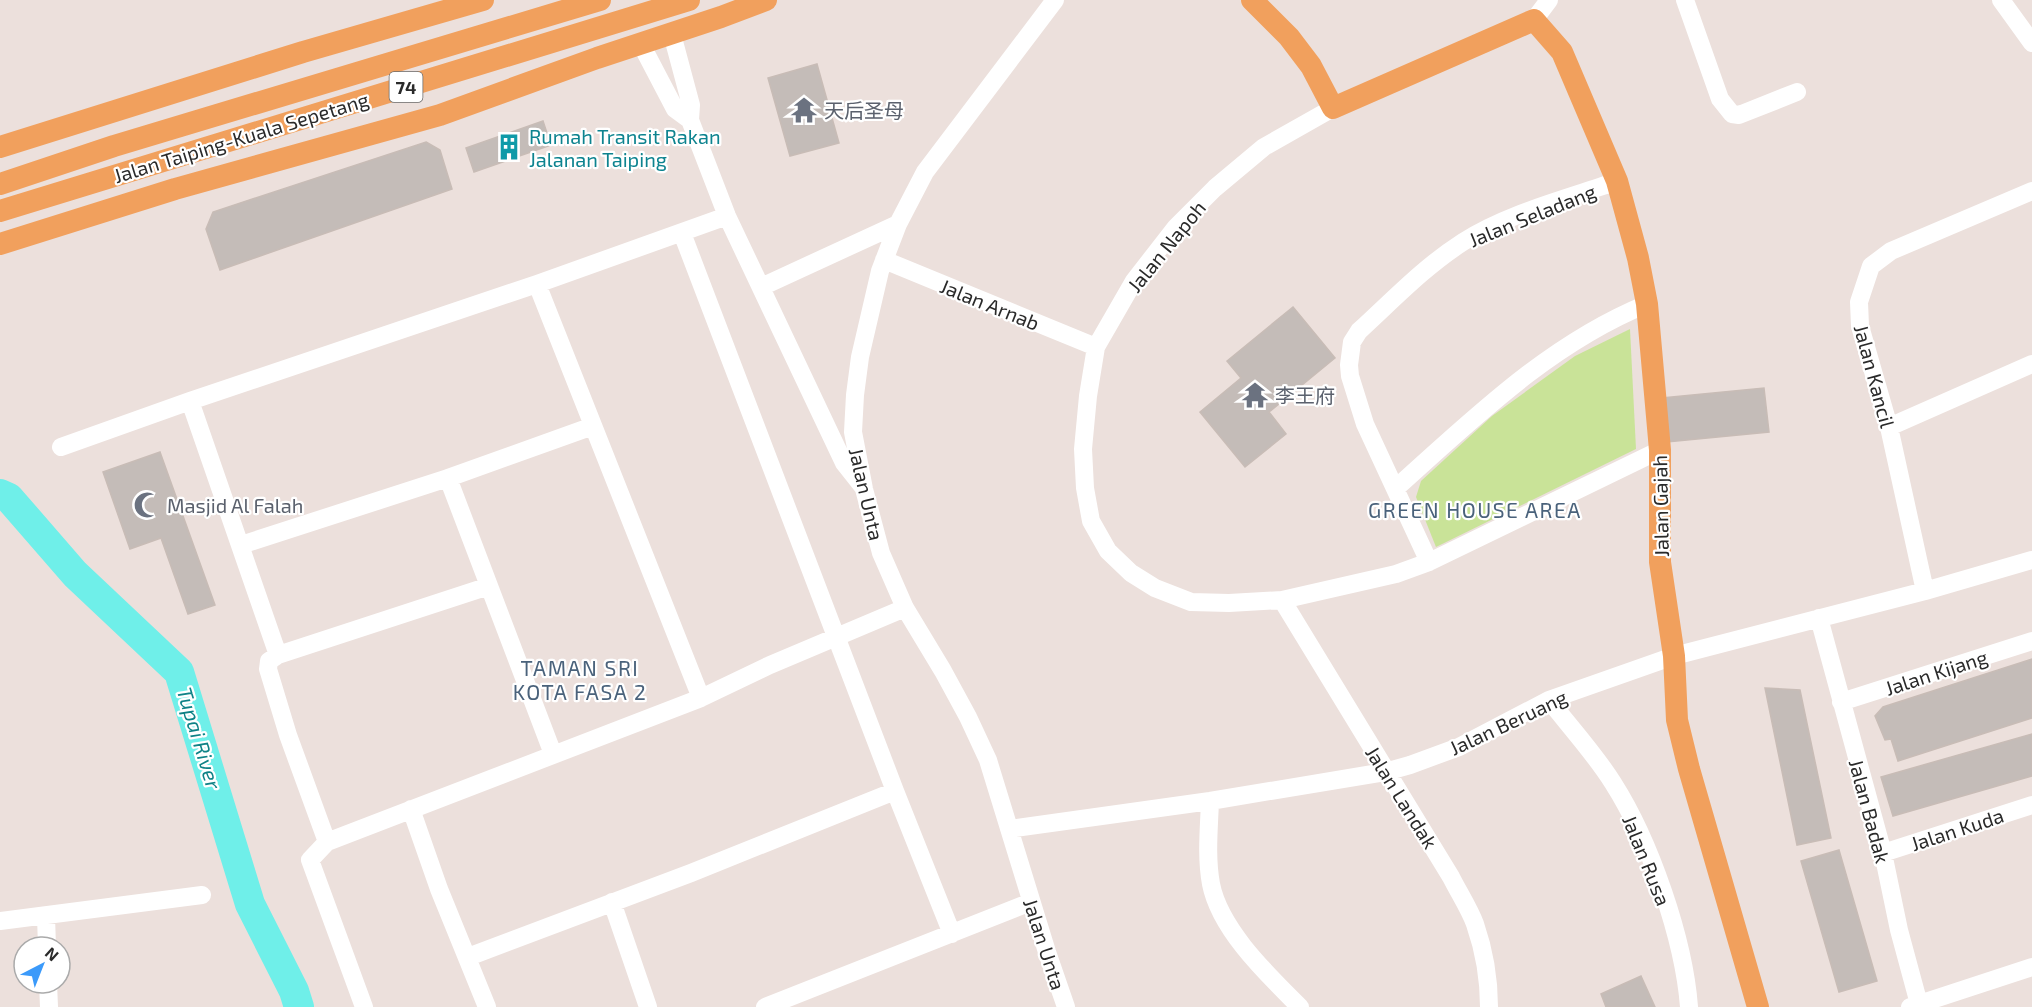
<svg xmlns="http://www.w3.org/2000/svg" width="2032" height="1007" font-family="'Exo 2','Noto Sans SC',sans-serif">
  <style>
    .green { fill: #c9e398 }
    .lines { fill: none; stroke-linecap: round; stroke-linejoin: round }
    .river { stroke: #6fefe9; stroke-width: 30 }
    .building { fill: #c4bcb8; stroke: #c8bcb6; stroke-width: 1.5 }
    .minor { stroke: #fff; stroke-width: 18 }
    .major { stroke: #f1a05d; stroke-width: 22 }
    .labels { text-anchor: middle; dominant-baseline: central; stroke-width: 4.5; stroke-linejoin: round; paint-order: stroke }
    .shield { fill: #fff; stroke: #6a6a6a; stroke-width: 1.5 }
    .shield-label { font-size: 18px; font-weight: bold; fill: #2a2a2a }
    .worship-label { font-size: 20px; fill: #5b616d; stroke: #fff; text-anchor: start }
    .culture-label { font-size: 20px; fill: #0d838f; stroke: #fff; text-anchor: start }
    .street-label { font-size: 20px; fill: #2a2a2a; stroke: #fff }
    .neighbourhood-label { font-size: 21px; letter-spacing: 1.5px; fill: #4a627b; stroke: #fff }
    .water-label { font-size: 21px; font-style: italic; fill: #0e8286; stroke: #fff }
  </style>
  <rect width="100%" height="100%" fill="#ece0dc"/>
  <path class="green" d="M 1630,329 L 1636,449 L 1436,547 L 1416,497 L 1421,481 L 1492,416 L 1575,356 Z"/>
  <g class="lines">
    <path class="river" d="M 0,494 L 9,498 L 75,574 L 179,672 L 250,904 L 294,991 L 299,1007"/>
  </g>
  <path class="building" d="M 817,64 L 839,143 L 790,156 L 768,78 Z
    M 543,121 L 551,145 L 474,172 L 466,148 Z
    M 426,142 L 440,150 L 452,189 L 220,270 L 206,229 L 213,212 Z
    M 1293,307 L 1335,358 L 1269,412 L 1286,434 L 1245,467 L 1200,412 L 1241,378 L 1227,361 Z
    M 1764,388 L 1769,432 L 1667,442 L 1662,398 Z
    M 160,452 L 215,605 L 188,614 L 161,538 L 130,549 L 103,472 Z
    M 2032,659 L 2032,718 L 1898,761 L 1891,739 L 1885,740 L 1875,716 L 1883,707 Z
    M 1765,688 L 1800,690 L 1831,838 L 1797,845 Z
    M 2032,734 L 2032,776 L 1893,816 L 1881,777 Z
    M 1839,850 L 1877,981 L 1839,992 L 1801,861 Z
    M 1641,976 L 1655,1007 L 1606,1007 L 1601,994 Z"/>
  <g class="lines">
    <path class="minor" d="M 1055,0 L 925,172 L 898,224 L 880,271 L 860,357 L 855,395 L 853,432 L 864,489 L 881,553 L 905,608 L 943,671 L 968,717 L 988,760 L 1047,952 L 1066,1007
      M 1685,0 L 1720,99 L 1732,114 L 1739,115 L 1797,92
      M 2001,0 L 2032,43
      M 1534,20 L 1549,0
      M 672,34 L 691,105 L 690,120 L 727,216 L 844,463 L 863,487
      M 641,44 L 675,109 L 690,120
      M 1333,108 L 1264,147 L 1215,188 L 1176,227 L 1134,281 L 1096,347 L 1088,396 L 1083,449 L 1085,488 L 1091,521 L 1108,551 L 1131,573 L 1155,588 L 1191,602 L 1229,603 L 1282,600 L 1396,574 L 1429,562 L 1660,450
      M 682,233 L 895,791 L 952,934
      M 884,260 L 1096,347
      M 537,284 L 701,698
      M 761,287 L 898,224
      M 190,401 L 278,655 L 269,661 L 268,669 L 288,735 L 327,842
      M 1889,427 L 2032,364
      M 61,447 L 190,401 L 537,284 L 727,216
      M 448,478 L 553,754
      M 1396,488 C 1473,419 1549,344 1647,304
      M 241,545 L 448,478 L 593,426
      M 1429,562 L 1365,424 L 1350,376 L 1349,365 L 1352,342 L 1359,331 C 1393,300 1424,267 1463,242 C 1508,213 1567,199 1617,181
      M 1925,591 L 1889,427 L 1860,326 L 1859,302 L 1871,266 L 1891,251 L 2032,191
      M 1282,600 L 1451,877 C 1459,893 1469,908 1475,924 C 1484,950 1489,979 1489,1007
      M 1819,618 L 1883,853 L 1899,930 L 1919,1004
      M 278,655 L 489,586
      M 1549,700 C 1570,727 1595,754 1613,783 C 1650,841 1684,939 1689,1007
      M 1841,702 L 2032,641
      M 1210,801 C 1209,828 1206,857 1211,884 C 1220,930 1268,975 1300,1007
      M 411,809 L 439,889 L 487,1007
      M 1009,829 L 1210,801 L 1385,772 L 1410,765 L 1459,747 L 1549,700 L 1674,656 L 1925,591 L 2032,560
      M 1883,853 L 2032,805
      M 612,902 L 648,1007
      M 46,916 L 47,947
      M 0,921 L 202,895
      M 468,957 L 691,873 L 895,791
      M 48,983 L 49,1007
      M 364,1007 L 310,860 L 327,842 L 701,698 L 770,665 L 905,608
      M 765,1007 L 1031,902
      M 1910,1007 L 2032,967"/>
    <path class="major" d="M 1252,0 L 1289,37 L 1311,66 L 1333,108 L 1534,20 L 1562,52 L 1617,181 L 1638,258 L 1647,304 L 1660,450 L 1660,562 L 1674,656 L 1677,720 L 1689,769 L 1758,1007
      M 0,147 L 303,52 L 483,0
      M 0,184 L 114,146 L 600,0
      M 0,211 L 689,0
      M 0,244 L 175,189 L 440,115 L 597,58 L 721,17 L 766,0"/>
  </g>
  <defs>
    <g id="temple-bare" transform="scale(2.07)"><path d="M0-6L5-2H3V0L6.5 2.5H4V6H1.5V3h-3V6H-4V2.5H-6.5L-3 0V-2H-5Z" fill="#6b7280" stroke="#fff" stroke-width="2.5" paint-order="stroke"/></g>
    <g id="building-bare" transform="scale(2.07)"><path d="M-4-6H4V6H1V3H-1V6H-4ZM-2.5-4.3h1.7v1.8h-1.7ZM.8-4.3h1.7v1.8H.8ZM-2.5-1h1.7V.8h-1.7ZM.8-1h1.7V.8H.8Z" fill="#0f9aa8" stroke="#fff" stroke-width="2.5" paint-order="stroke"/></g>
    <g id="mosque-bare" transform="scale(2.07)"><path d="M3.5-4.9A6 6 0 1 0 3.5 4.9A5 5 0 1 1 3.5-4.9Z" fill="#6b7280" stroke="#fff" stroke-width="2.5" paint-order="stroke"/></g>
  </defs>
  <g fill-rule="evenodd">
    <use href="#temple-bare" x="804" y="110"/>
    <use href="#building-bare" x="509" y="147"/>
    <use href="#temple-bare" x="1255" y="395"/>
    <use href="#mosque-bare" x="147" y="505"/>
  </g>
  <g class="labels">
    <rect class="shield" x="389.5" y="72" width="33" height="30" rx="4.5"/>
    <g class="shield-label">
      <text x="406" y="87">74</text>
    </g>
    <g class="worship-label">
      <text x="824" y="110">天后圣母</text>
      <text x="1275" y="395">李王府</text>
      <text x="167" y="505">Masjid Al Falah</text>
    </g>
    <g class="culture-label">
      <text x="529" y="136">Rumah Transit Rakan<tspan x="529" dy="23">Jalanan Taiping</tspan></text>
    </g>
    <g class="street-label">
      <text transform="translate(241 137) rotate(-17)">Jalan Taiping-Kuala Sepetang</text>
      <text transform="translate(1532 215) rotate(-22)">Jalan Seladang</text>
      <text transform="translate(1166 246) rotate(-51)">Jalan Napoh</text>
      <text transform="translate(990 304) rotate(22)">Jalan Arnab</text>
      <text transform="translate(1875 376) rotate(75)">Jalan Kancil</text>
      <text transform="translate(867 494) rotate(77)">Jalan Unta</text>
      <text transform="translate(1660 506) rotate(-91)">Jalan Gajah</text>
      <text transform="translate(1936 672) rotate(-18)">Jalan Kijang</text>
      <text transform="translate(1508 722) rotate(-25)">Jalan Beruang</text>
      <text transform="translate(1402 797) rotate(58)">Jalan Landak</text>
      <text transform="translate(1870 811) rotate(75)">Jalan Badak</text>
      <text transform="translate(1957 829) rotate(-18)">Jalan Kuda</text>
      <text transform="translate(1647 860) rotate(68)">Jalan Rusa</text>
      <text transform="translate(1045 944) rotate(72)">Jalan Unta</text>
    </g>
    <g class="neighbourhood-label">
      <text x="1475" y="509">GREEN HOUSE AREA</text>
      <text x="580" y="667">TAMAN SRI<tspan x="580" dy="24">KOTA FASA 2</tspan></text>
    </g>
    <g class="water-label">
      <text transform="translate(200 738) rotate(73)">Tupai River</text>
    </g>
  </g>
  <g transform="translate(42 965) rotate(42)"><circle r="28" fill="#ffffff" stroke="#aaaaaa" stroke-width="1.5"/>
  <path d="M0-4.5L10 22L0 15L-10 22Z" fill="#3b9afa"/>
  <text y="-9" font-size="16" font-weight="bold" text-anchor="middle" fill="#2a2a2a">N</text>
  </g>
</svg>
